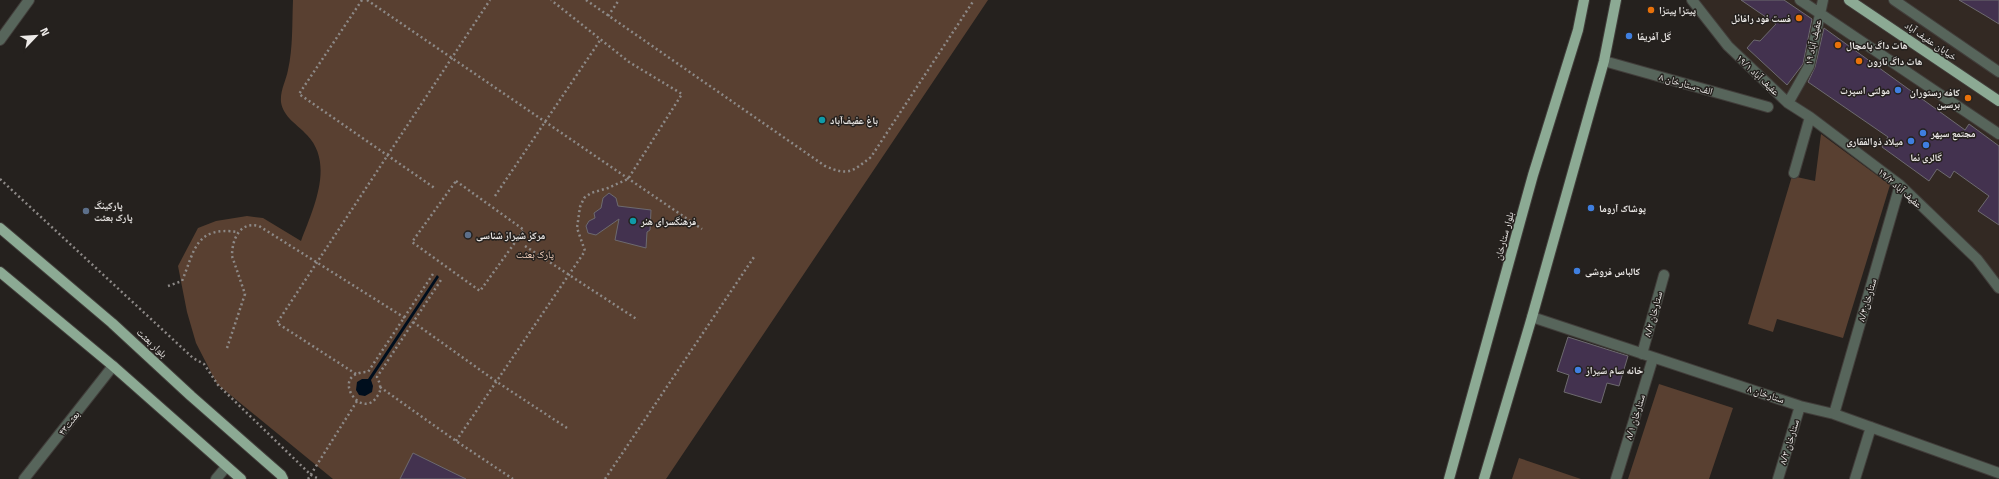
<svg xmlns="http://www.w3.org/2000/svg" width="1999" height="479" font-family="'Titillium Web','Noto Naskh Arabic',sans-serif">
  <style>
    .built { fill: #332923 }
    .green { fill: #594031 }
    .water { fill: #000e1d }
    .building { fill: #43324f; stroke: #6d6a6f }
    .lines { fill: none; stroke-linecap: round; stroke-linejoin: round }
    .minor-casing { stroke: #413d3a; stroke-width: 12 }
    .major-casing { stroke: #413d3a; stroke-width: 12 }
    .path { stroke: #8d8987; stroke-width: 2.5; stroke-dasharray: 2 3; stroke-linecap: butt }
    .minor { stroke: #57655b; stroke-width: 10 }
    .major { stroke: #8caa94; stroke-width: 10 }
    .food-dot { fill: #e8710a; stroke: #25211e; stroke-width: 1.5 }
    .shop-dot { fill: #3f7fe0; stroke: #25211e; stroke-width: 1.5 }
    .culture-dot { fill: #0f9aa8; stroke: #25211e; stroke-width: 1.5 }
    .service-dot { fill: #5c6f8a; stroke: #25211e; stroke-width: 1.5 }
    .labels { text-anchor: middle; dominant-baseline: central; stroke-width: 3; stroke-linejoin: round; paint-order: stroke }
    .poi-label { font-size: 10px; font-weight: bold; fill: #edeae8; stroke: #25211e; text-anchor: start }
    .street-label { font-size: 10px; fill: #edeae8; stroke: #25211e }
    .park-label { font-size: 10px; fill: #fcd7c2; stroke: #25211e }
  </style>
  <rect width="100%" height="100%" fill="#25211e"/>
  <path class="built" d="M 1686,0 L 1999,0 L 1999,287 L 1921,200 L 1794,103 Z"/>
  <path class="green" d="M 293,0 L 988,0 L 666,479 L 333,479 L 217,384 L 196,343 L 187,312 L 178,266 L 198,228 L 216,221 L 247,216 L 263,218 L 301,241 C 313,209 335,164 307,135 C 298,125 283,117 281,102 C 280,90 286,81 288,70 C 293,48 292,23 293,0 Z
    M 1821,134 L 1890,185 L 1843,338 L 1777,319 L 1773,332 L 1748,324 L 1792,176 L 1815,181 Z
    M 1659,384 L 1733,408 L 1709,479 L 1628,479 Z
    M 1519,458 L 1581,479 L 1512,479 Z"/>
  <path class="water" d="M 437,275 L 439,277 L 371,380 L 373,386 L 372,392 L 365,396 L 359,395 L 356,390 L 357,382 L 362,379 L 368,379 Z"/>
  <path class="building" d="M 1741,0 L 1784,0 L 1812,19 L 1803,64 L 1787,85 L 1747,48 L 1754,40 L 1760,41 L 1776,24 Z
    M 1959,0 L 1999,0 L 1999,24 L 1986,16 Z
    M 1824,28 L 1965,130 L 1969,124 L 1999,146 L 1999,225 L 1978,211 L 1989,196 L 1954,171 L 1950,178 L 1937,169 L 1929,181 L 1882,147 L 1888,137 L 1808,82 L 1815,67 Z
    M 609,193 L 616,198 L 618,206 L 651,210 L 650,230 L 647,232 L 646,248 L 615,240 L 619,219 L 596,235 L 588,233 L 586,226 L 589,221 L 595,218 L 594,213 L 601,208 L 603,198 Z
    M 1568,337 L 1628,356 L 1619,386 L 1607,383 L 1601,403 L 1564,392 L 1569,375 L 1557,371 Z
    M 413,453 L 466,479 L 400,479 Z"/>
  <g class="lines">
    <g class="minor-casing">
      <path id="minor" d="M 1692,0 L 1728,46 L 1788,103 L 1810,117 L 1900,185 L 1977,259 L 1999,288
        M 1800,0 L 1999,134
        M 1894,0 L 1999,72
        M 0,40 L 29,0
        M 1604,61 L 1768,107
        M 1788,103 L 1809,66 L 1823,0
        M 1794,173 L 1810,117
        M 1532,317 L 1800,406 L 1834,414 L 1999,473
        M 1642,354 L 1664,275
        M 1834,414 L 1900,185
        M 24,479 L 113,366
        M 216,479 L 226,467
        M 1616,479 L 1653,358
        M 1778,479 L 1800,406
        M 1855,479 L 1871,427"/>
    </g>
    <g class="major-casing">
      <path id="major" d="M 1849,0 L 1999,101
        M 0,228 L 112,323 L 191,396 L 281,475 L 283,479
        M 0,272 L 113,366 L 241,479
        M 1449,479 L 1533,175 L 1578,30 L 1584,0
        M 1484,479 L 1532,317 L 1604,61 L 1616,0"/>
    </g>
    <path class="path" d="M 362,0 L 299,94 L 436,189
      M 367,0 L 702,229
      M 586,0 L 825,166 C 848,176 852,172 871,157 L 974,0
      M 608,16 L 619,0
      M 0,179 L 193,358 L 204,364 L 218,385 L 311,475 L 319,479
      M 456,181 L 524,230 L 480,291 L 412,242 Z
      M 495,196 L 601,39
      M 525,246 L 638,320
      M 433,274 L 368,372 C 327,372 362,424 378,395 C 382,390 380,383 377,377 L 441,280
      M 168,286 L 182,281 C 195,250 195,226 238,232
      M 413,322 L 497,382 L 567,428
      M 227,348 L 245,294 L 232,256 C 232,239 240,221 259,226 L 405,318
      M 356,374 L 277,323 L 490,0
      M 380,387 L 456,441 L 513,479
      M 456,441 L 585,251 L 577,228 L 580,207 L 584,198 L 591,193 L 608,188 L 628,179 L 682,94 L 629,62 L 551,0
      M 308,479 L 357,401
      M 605,479 L 754,257"/>
    <use href="#minor" class="minor"/>
    <use href="#major" class="major"/>
  </g>
  <g class="food-dot">
    <circle cx="1651" cy="10" r="4"/>
    <circle cx="1799" cy="18" r="4"/>
    <circle cx="1838" cy="45" r="4"/>
    <circle cx="1859" cy="61" r="4"/>
    <circle cx="1968" cy="98" r="4"/>
  </g>
  <g class="shop-dot">
    <circle cx="1629" cy="36" r="4"/>
    <circle cx="1898" cy="90" r="4"/>
    <circle cx="1923" cy="133" r="4"/>
    <circle cx="1911" cy="141" r="4"/>
    <circle cx="1926" cy="145" r="4"/>
    <circle cx="1591" cy="208" r="4"/>
    <circle cx="1577" cy="271" r="4"/>
    <circle cx="1578" cy="370" r="4"/>
  </g>
  <g class="culture-dot">
    <circle cx="822" cy="120" r="4"/>
    <circle cx="633" cy="221" r="4"/>
  </g>
  <g class="service-dot">
    <circle cx="86" cy="211" r="4"/>
    <circle cx="468" cy="235" r="4"/>
  </g>
  <g class="labels">
    <g class="poi-label">
      <text x="1659" y="10">پیتزا پیتزا</text>
      <text x="1791" y="18" text-anchor="end">فست فود رافائل</text>
      <text x="1637" y="36">گل آفریقا</text>
      <text x="1846" y="45">هات داگ پامچال</text>
      <text x="1867" y="61">هات داگ نارون</text>
      <text x="1890" y="90" text-anchor="end">مولتی اسپرت</text>
      <text x="1960" y="92" text-anchor="end">کافه رستوران<tspan x="1960" dy="12">برسین</tspan></text>
      <text x="830" y="120">باغ عفیف‌آباد</text>
      <text x="1931" y="133">مجتمع سپهر</text>
      <text x="1903" y="141" text-anchor="end">میلاد ذوالفقاری</text>
      <text x="1926" y="157" text-anchor="middle">گالری نما</text>
      <text x="94" y="205">پارکینگ<tspan x="94" dy="12">پارک بعثت</tspan></text>
      <text x="1599" y="208">پوشاک آروما</text>
      <text x="641" y="221">فرهنگسرای هنر</text>
      <text x="476" y="235">مرکز شیراز شناسی</text>
      <text x="1585" y="271">کالباس فروشی</text>
      <text x="1586" y="370">خانه سام شیراز</text>
    </g>
    <g class="street-label">
      <text transform="translate(1931 41) rotate(34)">خیابان عفیف آباد</text>
      <text transform="translate(1813 42) rotate(-78)">عفیف آباد ۱۹</text>
      <text transform="translate(1758 75) rotate(43)">عفیف آباد ۱۹/۱</text>
      <text transform="translate(1686 84) rotate(16)">۸ الف-ستارخان</text>
      <text transform="translate(1900 188) rotate(41)">عفیف آباد ۱۹/۲</text>
      <text transform="translate(1504 236) rotate(-75)">بلوار ستارخان</text>
      <text transform="translate(1867 300) rotate(-74)">ستارخان۸/۴</text>
      <text transform="translate(1653 314) rotate(-75)">ستارخان ۸/۲</text>
      <text transform="translate(152 343) rotate(43)">بلوار بعثت</text>
      <text transform="translate(1766 394) rotate(18)">ستارخان ۸</text>
      <text transform="translate(1635 417) rotate(-73)">ستارخان ۸/۱</text>
      <text transform="translate(69 423) rotate(-52)">بعثت۴۳</text>
      <text transform="translate(1789 442) rotate(-73)">ستارخان ۸/۳</text>
    </g>
    <g class="park-label">
      <text x="535" y="254">پارک بعثت</text>
    </g>
  </g>
  <g transform="translate(36 36) rotate(65)" stroke="#25211e" stroke-width="3" paint-order="stroke">
  <path d="M0-3L7 15L0 10L-7 15Z" fill="#edeae8"/>
  <text y="-6" font-size="11" font-weight="bold" text-anchor="middle" fill="#edeae8">N</text>
  </g>
</svg>
